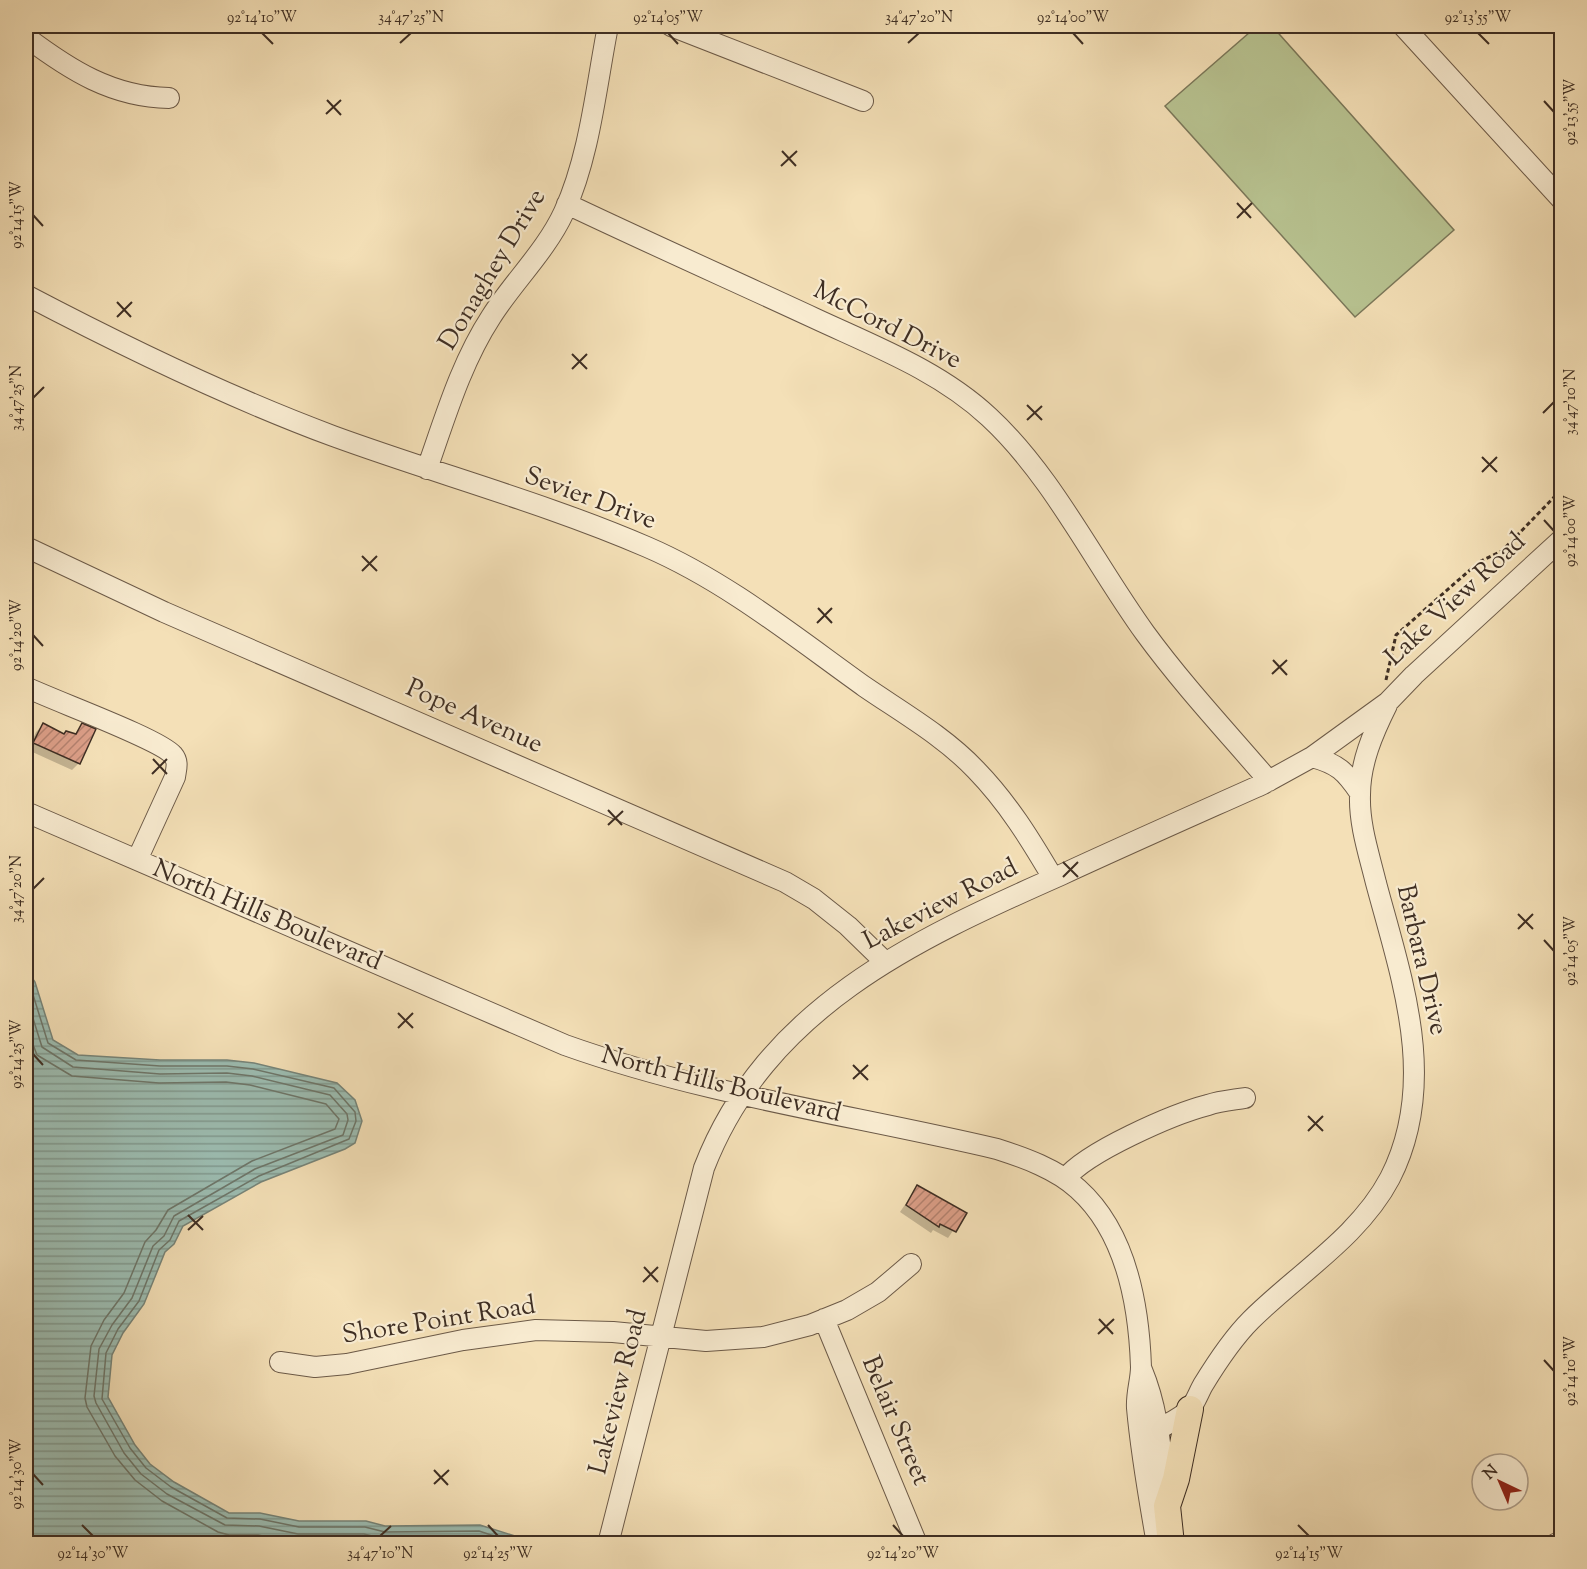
<svg xmlns="http://www.w3.org/2000/svg" width="1587" height="1569" font-family="'Sorts Mill Goudy',serif">
  <style>
    .garden { fill: #b8c391; stroke: #7b785a; stroke-width: 1.5 }
    .water { fill: url(#water-rules); stroke: #768479; stroke-width: 1.5 }
    .shadow { fill: #0003 }
    .lines { fill: none; stroke-linecap: round; stroke-linejoin: round }
    .shore { stroke: #6d766a; stroke-width: 1.5 }
    .building { fill: url(#building-hatch); stroke: #3e2e23; stroke-width: 1.5 }
    .minor-casing { stroke: #6c5a48; stroke-width: 22 }
    .major-casing { stroke: #3e2e23; stroke-width: 28 }
    .path { stroke: #3e2e23; stroke-width: 3; stroke-dasharray: 4.5 3; stroke-linecap: butt }
    .minor { stroke: #f8ebd0; stroke-width: 20 }
    .major { stroke: #f4e0b7; stroke-width: 26 }
    .ticks { fill: none; stroke: #3e2e23; stroke-width: 2 }
    .labels { text-anchor: middle; dominant-baseline: central; stroke-width: 4.5; stroke-linejoin: round; paint-order: stroke }
    .street-label { font-size: 26px; fill: #3e2e23; stroke: #f8ebd0 }
    .neatline { fill: none; stroke: #3e2e23; stroke-width: 2 }
    .ticks-label { font-size: 15px; text-anchor: middle; fill: #3e2e23 }
  </style>
  <defs>
    <pattern id="water-rules" width="6" height="5" patternUnits="userSpaceOnUse" patternTransform="scale(1.5)"><rect width="6" height="5" fill="#9cbdb2"/><path d="M0 2.5h6" fill="none" stroke="#819a90"/></pattern>
    <pattern id="building-hatch" width="6" height="6" patternUnits="userSpaceOnUse" patternTransform="scale(1.5)"><rect width="6" height="6" fill="#db9e87"/><path d="M-1 1l2-2M0 6l6-6M5 7l2-2" fill="none" stroke="#b3816e"/></pattern>
  </defs>
  <rect width="100%" height="100%" fill="#f4e0b7"/>
  <filter id="stains"><feTurbulence type="fractalNoise" baseFrequency=".00333" numOctaves="4"/><feColorMatrix values="0 0 0 0 .2 0 0 0 0 .09 0 0 0 0 .02 0 0 0 .5 -.17"/></filter>
  <radialGradient id="worn" r=".72"><stop offset=".6" stop-color="#630" stop-opacity="0"/><stop offset="1" stop-color="#630" stop-opacity=".3"/></radialGradient>
  <path class="garden" d="M 1257,26 L 1272,26 L 1454,230 L 1355,317 L 1165,106 Z"/>
  <path class="water" d="M 26,969 L 35,982 L 53,1040 L 78,1055 L 160,1060 L 227,1060 L 254,1063 L 337,1083 L 355,1100 L 362,1121 L 355,1143 L 345,1149 L 261,1182 L 183,1226 L 174,1244 L 165,1252 L 144,1304 L 123,1333 L 112,1355 L 108,1397 L 135,1445 L 150,1464 L 174,1482 L 229,1513 L 260,1513 L 299,1521 L 366,1521 L 385,1526 L 480,1525 L 518,1537 L 548,1541 L 550,1543 L 26,1543 Z"/>
  <path class="shadow" d="M 43,725 L 64,735 L 74,735 L 82,725 L 79,763 L 72,770 L 28,750 L 36,732 Z
    M 917,1187 L 965,1213 L 948,1238 L 933,1230 L 931,1233 L 900,1212 Z"/>
  <g class="lines">
    <path class="shore" d="M 26,979 L 30,985 L 48,1043 L 76,1060 L 160,1066 L 227,1066 L 253,1069 L 334,1088 L 355,1112 L 356,1121 L 349,1139 L 259,1176 L 179,1221 L 170,1240 L 159,1250 L 139,1301 L 118,1329 L 106,1353 L 102,1399 L 130,1448 L 146,1468 L 171,1487 L 227,1518 L 260,1519 L 299,1527 L 365,1527 L 385,1532 L 479,1531 L 518,1544
      M 26,996 L 42,1047 L 73,1067 L 160,1074 L 227,1073 L 252,1076 L 330,1095 L 347,1114 L 348,1120 L 343,1135 L 255,1169 L 174,1216 L 164,1236 L 153,1246 L 132,1298 L 112,1325 L 99,1349 L 94,1396 L 96,1403 L 124,1453 L 141,1474 L 167,1494 L 225,1525 L 259,1526 L 298,1534 L 364,1534 L 384,1539 L 479,1538 L 499,1544
      M 26,1026 L 37,1055 L 72,1076 L 159,1083 L 226,1082 L 250,1085 L 326,1104 L 339,1119 L 335,1129 L 252,1161 L 168,1210 L 156,1230 L 145,1242 L 124,1293 L 104,1320 L 91,1346 L 85,1398 L 87,1407 L 115,1456 L 135,1480 L 162,1501 L 218,1532 L 229,1535 L 258,1535 L 298,1543 L 363,1544"/>
  </g>
  <path class="building" d="M 43,723 L 64,734 L 66,731 L 76,734 L 82,723 L 96,729 L 80,764 L 33,743 Z
    M 917,1185 L 967,1213 L 956,1232 L 940,1224 L 939,1227 L 906,1205 Z"/>
  <g class="lines">
    <g class="minor-casing">
      <path id="minor" d="M 671,26 L 863,101
        M 1403,26 L 1562,200
        M 26,37 C 70,70 112,97 169,98
        M 567,204 C 649,243 732,280 814,318 C 874,346 940,371 989,417 C 1052,475 1095,564 1145,633 C 1183,685 1227,732 1269,781
        M 26,295 C 125,347 228,397 333,436 C 437,474 545,503 647,547 C 726,581 795,637 865,687 C 903,713 945,737 976,770 C 1008,803 1030,839 1053,878
        M 427,469 C 445,418 461,363 491,317 C 513,282 546,251 564,212 C 590,155 596,87 608,26
        M 26,547 L 164,612 L 785,882 L 814,899 L 848,926 L 885,962
        M 26,687 C 52,700 160,739 173,755 C 179,762 176,769 175,777 L 137,860
        M 1312,757 C 1338,764 1345,771 1360,793
        M 26,812 L 565,1045 C 705,1095 853,1115 997,1149 C 1025,1158 1056,1169 1078,1189 C 1126,1232 1139,1306 1141,1367 C 1141,1380 1136,1394 1137,1408 C 1141,1453 1149,1499 1157,1544
        M 1065,1179 C 1086,1152 1173,1114 1208,1105 C 1220,1101 1233,1100 1245,1098
        M 824,1319 L 917,1544
        M 280,1362 L 315,1367 L 347,1364 L 463,1340 L 536,1330 L 613,1332 L 706,1341 L 763,1337 L 810,1325 L 847,1310 L 878,1292 L 911,1264
        M 1142,1370 C 1160,1413 1161,1457 1167,1503
        M 1159,1429 C 1169,1423 1182,1417 1190,1409 C 1195,1403 1199,1392 1203,1385 C 1217,1362 1232,1339 1251,1320 C 1297,1274 1359,1237 1390,1178 C 1439,1082 1402,980 1376,883 C 1369,854 1359,825 1360,795 C 1360,763 1373,733 1387,705
        M 608,1544 L 704,1168 C 766,1008 914,940 1061,875 C 1128,844 1196,814 1263,784 L 1312,757 L 1388,702 L 1414,675 L 1562,539
        M 1555,1544 L 1562,1541"/>
    </g>
    <g class="major-casing">
      <path id="major" d="M 1171,1544 L 1167,1506 L 1176,1479 L 1190,1409"/>
    </g>
    <path class="path" d="M 1386,680 L 1396,635 L 1479,562 L 1502,551 L 1562,489"/>
    <use href="#minor" class="minor"/>
    <use href="#major" class="major"/>
  </g>
  <path class="ticks" d="M 262,33 L 273,44M 668,33 L 678,44M 1073,33 L 1083,44M 1478,33 L 1489,44M 400,43 L 411,33M 908,43 L 919,33M 327,100 L 341,115M 1544,101 L 1554,112M 326,114 L 341,100M 782,151 L 796,166M 781,166 L 797,151M 1237,203 L 1251,218M 33,215 L 43,226M 1237,218 L 1252,203M 117,302 L 131,317M 117,317 L 132,302M 572,354 L 587,369M 572,369 L 587,354M 33,398 L 44,387M 1027,405 L 1042,420M 1543,413 L 1554,402M 1027,420 L 1042,406M 1482,457 L 1497,472M 1482,472 L 1497,457M 1544,520 L 1554,531M 362,556 L 377,571M 362,571 L 377,556M 818,608 L 832,623M 817,623 L 832,608M 33,635 L 43,646M 1273,660 L 1287,675M 1272,674 L 1287,660M 153,759 L 167,774M 152,774 L 167,759M 608,810 L 622,825M 608,825 L 623,811M 1063,862 L 1078,877M 1063,877 L 1078,862M 33,889 L 44,878M 1518,914 L 1533,929M 1518,929 L 1533,914M 1544,940 L 1554,951M 398,1013 L 413,1028M 398,1028 L 413,1013M 33,1054 L 43,1065M 853,1065 L 868,1080M 853,1079 L 868,1065M 1308,1116 L 1323,1131M 1308,1131 L 1323,1116M 188,1215 L 203,1230M 188,1230 L 203,1216M 644,1267 L 658,1282M 643,1282 L 658,1267M 1099,1319 L 1113,1334M 1098,1334 L 1114,1319M 1544,1360 L 1554,1371M 434,1470 L 448,1485M 33,1474 L 43,1485M 434,1484 L 449,1470M 82,1525 L 93,1536M 488,1525 L 498,1536M 893,1525 L 903,1536M 1298,1525 L 1309,1536M 380,1536 L 391,1526"/>
  <g class="labels">
    <g class="street-label">
      <text transform="translate(493 270) rotate(-59)">Donaghey Drive</text>
      <text transform="translate(887 326) rotate(27)">McCord Drive</text>
      <text transform="translate(590 499) rotate(20)">Sevier Drive</text>
      <text transform="translate(1456 600) rotate(-43)">Lake View Road</text>
      <text transform="translate(474 717) rotate(24)">Pope Avenue</text>
      <text transform="translate(941 905) rotate(-27)">Lakeview Road</text>
      <text transform="translate(267 916) rotate(23)">North Hills Boulevard</text>
      <text transform="translate(1421 960) rotate(77)">Barbara Drive</text>
      <text transform="translate(721 1085) rotate(14)">North Hills Boulevard</text>
      <text transform="translate(439 1321) rotate(-9)">Shore Point Road</text>
      <text transform="translate(619 1392) rotate(-76)">Lakeview Road</text>
      <text transform="translate(895 1421) rotate(67)">Belair Street</text>
    </g>
  </g>
  <rect width="1587" height="1569" fill="none" stroke="#f4e0b7" stroke-width="66"/>
  <g transform="translate(1500 1482) rotate(316)"><circle r="28" fill="#f8ebd0" stroke="#ae9f8b" stroke-width="1.5"/>
  <path d="M0-4.5L10 22L0 15L-10 22Z" fill="#8f2418"/>
  <text y="-9" font-size="16" font-weight="bold" text-anchor="middle" fill="#3e2e23">N</text>
  </g>
  <rect x="33" y="33" width="1521" height="1503" class="neatline"/>
  <g class="ticks-label">
    <text x="262" y="22">92°14'10"W</text>
    <text x="411" y="22">34°47'25"N</text>
    <text x="668" y="22">92°14'05"W</text>
    <text x="919" y="22">34°47'20"N</text>
    <text x="1073" y="22">92°14'00"W</text>
    <text x="1478" y="22">92°13'55"W</text>
    <text transform="translate(1570 112) rotate(-90)" y="5">92°13'55"W</text>
    <text transform="translate(16 215) rotate(-90)" y="5">92°14'15"W</text>
    <text transform="translate(16 398) rotate(-90)" y="5">34°47'25"N</text>
    <text transform="translate(1570 402) rotate(-90)" y="5">34°47'10"N</text>
    <text transform="translate(1570 531) rotate(-90)" y="5">92°14'00"W</text>
    <text transform="translate(16 635) rotate(-90)" y="5">92°14'20"W</text>
    <text transform="translate(16 889) rotate(-90)" y="5">34°47'20"N</text>
    <text transform="translate(1570 951) rotate(-90)" y="5">92°14'05"W</text>
    <text transform="translate(16 1054) rotate(-90)" y="5">92°14'25"W</text>
    <text transform="translate(1570 1371) rotate(-90)" y="5">92°14'10"W</text>
    <text transform="translate(16 1474) rotate(-90)" y="5">92°14'30"W</text>
    <text x="93" y="1558">92°14'30"W</text>
    <text x="380" y="1558">34°47'10"N</text>
    <text x="498" y="1558">92°14'25"W</text>
    <text x="903" y="1558">92°14'20"W</text>
    <text x="1309" y="1558">92°14'15"W</text>
  </g>
  <rect width="100%" height="100%" filter="url(#stains)"/>
  <rect width="100%" height="100%" fill="url(#worn)"/>
</svg>
